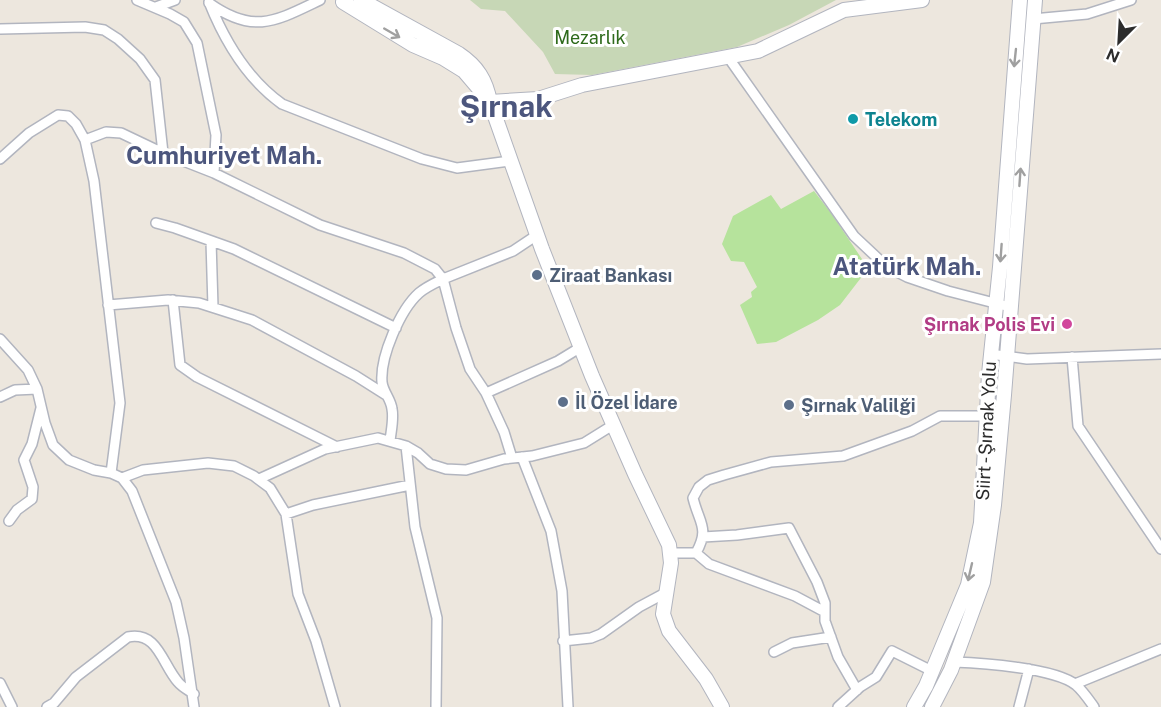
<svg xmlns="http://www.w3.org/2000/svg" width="1161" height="707" font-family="'Public Sans',sans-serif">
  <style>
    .green { fill: #b6e39c }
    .cemetery { fill: #c7d7b6 }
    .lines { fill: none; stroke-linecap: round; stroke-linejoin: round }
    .street-casing { stroke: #b2b5bf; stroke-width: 12 }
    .secondary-casing { stroke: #b2b5bf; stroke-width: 16 }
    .street { stroke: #fff; stroke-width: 9 }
    .secondary { stroke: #fff; stroke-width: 14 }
    .oneway { stroke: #a0a0a0 }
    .culture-dot { fill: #0f9aa8; stroke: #fff; stroke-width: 2 }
    .service-dot { fill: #5c6f8a; stroke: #fff; stroke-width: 2 }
    .hotel-dot { fill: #d1479c; stroke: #fff; stroke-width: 2 }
    .labels { text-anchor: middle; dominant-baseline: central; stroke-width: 6; stroke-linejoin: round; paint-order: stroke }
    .park-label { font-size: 18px; fill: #2e6a1b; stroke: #fff }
    .culture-label { font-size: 18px; font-weight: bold; fill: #0d838f; stroke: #fff; text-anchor: start }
    .service-label { font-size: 18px; font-weight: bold; fill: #4e5e75; stroke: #fff; text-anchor: start }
    .hotel-label { font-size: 18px; font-weight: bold; fill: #b23c85; stroke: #fff; text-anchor: end }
    .street-label { font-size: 18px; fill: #2c2c2c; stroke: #fff }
    .district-label { font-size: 24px; font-weight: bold; fill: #4c567d; stroke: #fff }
    .town-label { font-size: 30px; font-weight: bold; fill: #4c567d; stroke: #fff }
  </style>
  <rect width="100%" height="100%" fill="#ede7de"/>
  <path class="green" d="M 814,191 L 831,213 L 866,265 L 867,270 L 840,305 L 818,320 L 776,342 L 757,344 L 740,305 L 752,297 L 751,292 L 757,287 L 744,262 L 731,261 L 722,244 L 733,216 L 771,195 L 781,209 Z"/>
  <path class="cemetery" d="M 470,0 L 836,0 L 789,25 L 737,47 L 592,75 L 555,74 L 543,52 L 505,11 L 481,9 Z"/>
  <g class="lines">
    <g class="street-casing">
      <path id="street" d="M 137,0 L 170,14 L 184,22 L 197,43 L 216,135 L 214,173
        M 209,2 C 225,42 247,79 282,104 L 422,159 L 457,168 L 510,161
        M 209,3 C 254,35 276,21 320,0
        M 156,7 L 175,0
        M 1033,19 L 1087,14 L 1131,0
        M 0,29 L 85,27 L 104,30 L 118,39 L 140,59 L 155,80 L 163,153
        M 728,57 L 854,236 L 887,267 L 907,277 L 948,291 L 1010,307
        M 85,140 L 106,132 L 121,133 L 163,153 L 214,173 L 320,225 L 404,253 L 435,269 L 443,279 C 435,283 426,287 419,293 C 400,310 380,357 382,382 C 383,392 391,399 392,409 C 394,419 391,431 390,441
        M 0,159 L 29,133 L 58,115 L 68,116 L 76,124 L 85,140 L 94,181 L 120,403 L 111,473
        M 156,223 L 175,228 L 234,249 L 396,328
        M 211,241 L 213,307
        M 173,300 L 180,365 L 197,377 L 337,447
        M 108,305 L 168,300 L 199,303 L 252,320 L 356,376 L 386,395
        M 0,339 L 28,370 L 37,389 L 45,423 L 53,445 L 69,460 L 94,470 L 111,473 L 122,478 L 132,491 L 176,602 L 184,638 L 194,707
        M 990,354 L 1027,359 L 1161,354
        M 1072,357 L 1078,426 L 1161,549
        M 486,393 L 558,361 L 581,347
        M 0,397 L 15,390 L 37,389
        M 406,446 L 415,527 L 437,618 L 436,707
        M 522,457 L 551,531 L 562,591 L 568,707
        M 512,458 L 504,432 L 486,393 L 470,369 L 456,328 L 443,279 L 513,251 L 537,235
        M 122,478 L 143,470 L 208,463 L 234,466 L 254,476 L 270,488 L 286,514 L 298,594 L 316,641 L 335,707
        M 259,479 L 325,449 L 378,438 L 406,446 L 418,453 L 430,464 L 446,469 L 466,470 L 504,459 L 532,456 L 584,443 L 613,425
        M 286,514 L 313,505 L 410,485
        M 9,521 L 17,510 L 32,499 L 33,487 L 24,460 L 32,444 L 41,408
        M 703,537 L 737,535 L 789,528 L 817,582 L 825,603 L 825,621 L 838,657 L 857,690
        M 670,553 L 696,553 C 710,528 699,523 693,498 L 699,487 L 708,480 L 724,475 L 771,462 L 843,456 L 912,431 L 940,416 L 987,416
        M 696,553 L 709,564 L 795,596 L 825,612
        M 563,641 L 591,638 L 601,634 L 639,607 L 667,592
        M 774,652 L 792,643 L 831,637
        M 954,662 C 982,663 1055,668 1076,685 C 1083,691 1089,700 1094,707
        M 0,683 L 12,707
        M 1075,684 L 1161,649
        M 47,707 L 54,703 L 76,677 L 128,637 C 158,631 162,664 178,682 C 182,687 188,690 194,694
        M 838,707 L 860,687 L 876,677 L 892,651 L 932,671
        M 1019,707 L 1029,669"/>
    </g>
    <g class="secondary-casing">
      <path id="secondary" d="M 361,0 L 459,54 C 477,66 486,80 490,102 L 542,249 L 592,376 L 635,474 L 669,545 L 671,563 L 663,614 L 669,631 L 706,679 L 722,707
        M 343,2 L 413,45 L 443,58 L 464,71 L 487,98
        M 490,102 L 538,99 L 582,85 L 758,51 L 844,10 L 922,0
        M 914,707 L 926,686 L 968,585 L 981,523 L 989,374 L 1000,267 L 1020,0
        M 932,707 L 951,670 L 983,582 L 994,505 L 1004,395 L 1035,0"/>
    </g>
    <use href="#street" class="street"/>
    <use href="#secondary" class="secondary"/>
  </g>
  <defs><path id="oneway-shaft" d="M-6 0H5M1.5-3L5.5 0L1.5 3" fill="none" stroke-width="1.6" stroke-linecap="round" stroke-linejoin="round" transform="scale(1.5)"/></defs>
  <g class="oneway">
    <use href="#oneway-shaft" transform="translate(392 33) rotate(30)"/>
    <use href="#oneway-shaft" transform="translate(1015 58) rotate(96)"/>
    <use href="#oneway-shaft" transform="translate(1020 177) rotate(-86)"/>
    <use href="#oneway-shaft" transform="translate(1001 253) rotate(94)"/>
    <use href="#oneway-shaft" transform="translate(970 572) rotate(103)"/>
  </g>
  <circle class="culture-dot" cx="853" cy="119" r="6"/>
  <g class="service-dot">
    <circle cx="537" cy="275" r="6"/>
    <circle cx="563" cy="402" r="6"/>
    <circle cx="789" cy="405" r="6"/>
  </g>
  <circle class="hotel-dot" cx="1067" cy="324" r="6"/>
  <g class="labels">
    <g class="park-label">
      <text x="590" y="37">Mezarlık</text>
    </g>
    <g class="culture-label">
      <text x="865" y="119">Telekom</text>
    </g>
    <g class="service-label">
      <text x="549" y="275">Ziraat Bankası</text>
      <text x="575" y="402">İl Özel İdare</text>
      <text x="801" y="405">Şırnak Valilği</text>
    </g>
    <g class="hotel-label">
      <text x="1055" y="324">Şırnak Polis Evi</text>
    </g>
    <g class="street-label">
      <text transform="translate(986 431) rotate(-87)">Siirt - Şırnak Yolu</text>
    </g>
    <g class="district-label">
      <text x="224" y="155">Cumhuriyet Mah.</text>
      <text x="907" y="266">Atatürk Mah.</text>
    </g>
    <g class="town-label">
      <text x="506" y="106">Şırnak</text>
    </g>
  </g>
  <g transform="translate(1119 42) rotate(204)" stroke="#ffffff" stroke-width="4.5" paint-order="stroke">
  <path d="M0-4.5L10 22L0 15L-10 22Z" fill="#2c2c2c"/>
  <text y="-9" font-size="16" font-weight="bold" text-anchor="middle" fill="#2c2c2c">N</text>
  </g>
</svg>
